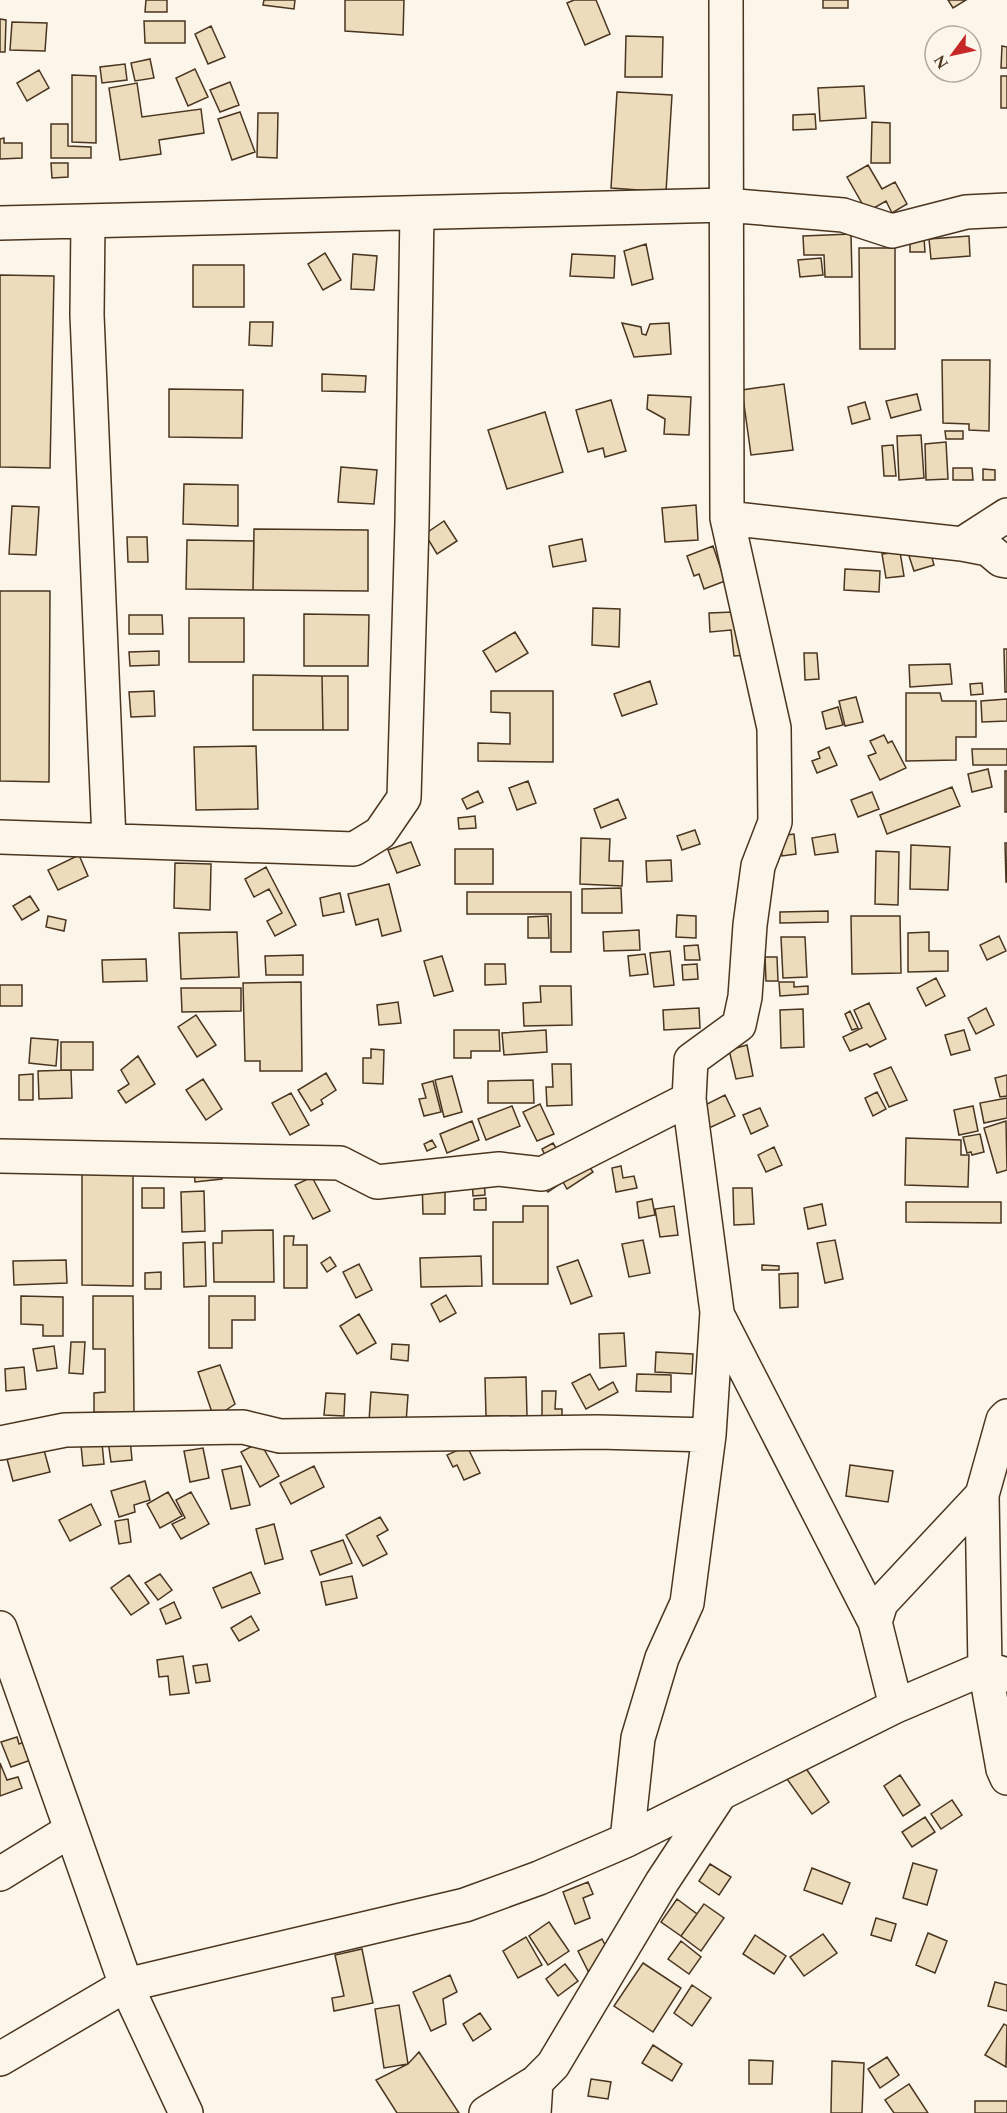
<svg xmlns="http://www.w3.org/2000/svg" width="1007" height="2113" font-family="Spectral,serif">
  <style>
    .building { fill: #ecdcbc; stroke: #4a3520; stroke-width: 1.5 }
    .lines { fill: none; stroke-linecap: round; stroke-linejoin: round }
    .street-casing { stroke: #4a3520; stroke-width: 36 }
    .street { stroke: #fbf6e9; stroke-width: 33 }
  </style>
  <rect width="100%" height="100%" fill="#fbf6e9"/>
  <path class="building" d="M 146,0 L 167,0 L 167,12 L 145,12 Z
    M 264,0 L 295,0 L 294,9 L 263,5 Z
    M 345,0 L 404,0 L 403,35 L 345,31 Z
    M 574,0 L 596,0 L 610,34 L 585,45 L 567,3 Z
    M 823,0 L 848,0 L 848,8 L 823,8 Z
    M 948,0 L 966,0 L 953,8 Z
    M 0,19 L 6,20 L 5,52 L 0,52 Z
    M 144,21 L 185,21 L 185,43 L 145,43 Z
    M 12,22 L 47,23 L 45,51 L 10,50 Z
    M 211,26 L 225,57 L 208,64 L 195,34 Z
    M 626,36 L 663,37 L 662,77 L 625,77 Z
    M 1002,46 L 1007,47 L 1007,68 L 1001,68 Z
    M 150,59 L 154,78 L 135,81 L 131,63 Z
    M 125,64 L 127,80 L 102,83 L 100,67 Z
    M 195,69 L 208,97 L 188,106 L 176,78 Z
    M 39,70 L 49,88 L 27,101 L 17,83 Z
    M 72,75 L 96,76 L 96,143 L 72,142 Z
    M 1001,76 L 1007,76 L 1007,108 L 1001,108 Z
    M 230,82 L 239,105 L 220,112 L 210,90 Z
    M 137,83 L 142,117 L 201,109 L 204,133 L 159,140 L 161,154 L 120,160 L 109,88 Z
    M 864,86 L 866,118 L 820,121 L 818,88 Z
    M 617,92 L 672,95 L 666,192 L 611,188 Z
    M 240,112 L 255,152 L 232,160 L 218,119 Z
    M 258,113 L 278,113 L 277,158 L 257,157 Z
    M 815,114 L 816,129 L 793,130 L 793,115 Z
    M 872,122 L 890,123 L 890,163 L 871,163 Z
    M 51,124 L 68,124 L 68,146 L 91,147 L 91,158 L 51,158 Z
    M 4,138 L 4,143 L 22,143 L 22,158 L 0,159 L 0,139 Z
    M 51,163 L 68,163 L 68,177 L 52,178 Z
    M 868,165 L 882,189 L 895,182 L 907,204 L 892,213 L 886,201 L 867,212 L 847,177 Z
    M 851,234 L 852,277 L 825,277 L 824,255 L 804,255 L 803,236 Z
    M 969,236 L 970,256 L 931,259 L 929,239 Z
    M 910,238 L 924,238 L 925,252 L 910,252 Z
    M 646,244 L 653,279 L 632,285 L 624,251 Z
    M 859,248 L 895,248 L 895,349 L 860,349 Z
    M 325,253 L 341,280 L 323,290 L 308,264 Z
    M 353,254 L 377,256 L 374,290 L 351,289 Z
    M 572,254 L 615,256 L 614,278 L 570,276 Z
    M 821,258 L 823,275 L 800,277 L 798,260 Z
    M 193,265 L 244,265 L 244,307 L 193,307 Z
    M 0,275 L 54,276 L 50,468 L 0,467 Z
    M 250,322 L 273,322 L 272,346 L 249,345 Z
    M 622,323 L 641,327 L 642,334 L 646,335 L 650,324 L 669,323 L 671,354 L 634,357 Z
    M 942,360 L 990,360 L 989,431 L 969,430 L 969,424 L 943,423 Z
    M 322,374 L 366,376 L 365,392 L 322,391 Z
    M 784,384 L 793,450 L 751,455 L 742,390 Z
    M 169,389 L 243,390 L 242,438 L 169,437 Z
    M 917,394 L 921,410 L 891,418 L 886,401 Z
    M 648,395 L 691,397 L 689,435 L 664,434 L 665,419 L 647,409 Z
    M 611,400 L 626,451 L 605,457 L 603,448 L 588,452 L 576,410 Z
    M 865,402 L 870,419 L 852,424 L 848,407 Z
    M 545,412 L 563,472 L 507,489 L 488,430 Z
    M 945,431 L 963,431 L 963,439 L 946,439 Z
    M 921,435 L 924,478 L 899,480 L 897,436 Z
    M 946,442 L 948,479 L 926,480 L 925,444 Z
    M 893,445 L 896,476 L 884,476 L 882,446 Z
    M 341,467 L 377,470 L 374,504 L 338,502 Z
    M 953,468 L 972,468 L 973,480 L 953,480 Z
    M 983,469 L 995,470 L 995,480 L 983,480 Z
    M 184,484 L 238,485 L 238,526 L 183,524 Z
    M 696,505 L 698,540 L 665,542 L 662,508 Z
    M 12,506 L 39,507 L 36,555 L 9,554 Z
    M 444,521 L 457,541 L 437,554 L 425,534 Z
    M 254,529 L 368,530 L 368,591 L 253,590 Z
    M 127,537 L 147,537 L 148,562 L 128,562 Z
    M 582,539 L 586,561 L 553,567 L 549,546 Z
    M 187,540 L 254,541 L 253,590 L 186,589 Z
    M 713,546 L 725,581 L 704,589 L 699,574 L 694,576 L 687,556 Z
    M 929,547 L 934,565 L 914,571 L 908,553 Z
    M 900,552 L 904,576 L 886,578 L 882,554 Z
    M 845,569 L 880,571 L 879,592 L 844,590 Z
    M 0,591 L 50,591 L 49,782 L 0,781 Z
    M 593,608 L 620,609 L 619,647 L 592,645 Z
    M 734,612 L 761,654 L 734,656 L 731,630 L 710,632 L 709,613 Z
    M 304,614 L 369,615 L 368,666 L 304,666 Z
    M 129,615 L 162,615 L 163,634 L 129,634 Z
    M 189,618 L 244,618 L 244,662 L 189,662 Z
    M 515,632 L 528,653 L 496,672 L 483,651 Z
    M 1004,649 L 1007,649 L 1007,692 L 1005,692 Z
    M 159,651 L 159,665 L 130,666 L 129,652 Z
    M 804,653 L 817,653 L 819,679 L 805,680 Z
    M 950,664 L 952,684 L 910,687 L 909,665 Z
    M 253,675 L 322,676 L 323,730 L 253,730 Z
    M 322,676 L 348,676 L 348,730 L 323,730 Z
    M 650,681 L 657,704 L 622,716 L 614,694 Z
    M 982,683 L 983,694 L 971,695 L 970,684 Z
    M 154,691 L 155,716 L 131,717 L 129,692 Z
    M 491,691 L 553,691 L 553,762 L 478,761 L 478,743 L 510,744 L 510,713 L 491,712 Z
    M 906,693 L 940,693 L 942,701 L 976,701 L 976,737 L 956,737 L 956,760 L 906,761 Z
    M 856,697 L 863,722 L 845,726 L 839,701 Z
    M 1007,699 L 1007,721 L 982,722 L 981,701 Z
    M 838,707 L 843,725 L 826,729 L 822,712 Z
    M 884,735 L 888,743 L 892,741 L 906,768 L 880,780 L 868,756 L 876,753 L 870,741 Z
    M 256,746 L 258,809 L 196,810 L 194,747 Z
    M 829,747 L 837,765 L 817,773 L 812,761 L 820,758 L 818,752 Z
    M 972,749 L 1007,749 L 1007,765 L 973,765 Z
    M 988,769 L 992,787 L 972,792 L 968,774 Z
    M 1005,771 L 1007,771 L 1007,812 L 1005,812 Z
    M 528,781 L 536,803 L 517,810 L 509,788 Z
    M 952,787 L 960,806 L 887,834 L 880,815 Z
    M 478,791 L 483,802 L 467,809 L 462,799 Z
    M 872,792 L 879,809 L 858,817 L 851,800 Z
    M 618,799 L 626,818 L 601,828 L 594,809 Z
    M 475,816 L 476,828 L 459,829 L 458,818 Z
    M 695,830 L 700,844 L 682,850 L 677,836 Z
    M 794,834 L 796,854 L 782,856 L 780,836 Z
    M 835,834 L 838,852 L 815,855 L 812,838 Z
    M 581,838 L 610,839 L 609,861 L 623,861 L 622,886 L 580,884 Z
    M 411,842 L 420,865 L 397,873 L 388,850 Z
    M 1005,843 L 1007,843 L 1007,882 L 1006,882 Z
    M 911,845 L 950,847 L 948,890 L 910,889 Z
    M 455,849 L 493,849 L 493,884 L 455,884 Z
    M 876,851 L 899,852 L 898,905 L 875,904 Z
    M 79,855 L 88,876 L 58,890 L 48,870 Z
    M 671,860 L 672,881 L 647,882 L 646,861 Z
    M 175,863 L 211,864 L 210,910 L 174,908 Z
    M 266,867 L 296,925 L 275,936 L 267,921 L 282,913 L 269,889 L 254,897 L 245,879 Z
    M 389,884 L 401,931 L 382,936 L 378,919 L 356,925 L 348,894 Z
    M 621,888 L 622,913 L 582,913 L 582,889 Z
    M 467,892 L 571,892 L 571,952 L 551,952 L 551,914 L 467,914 Z
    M 340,893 L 344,912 L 323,916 L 320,898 Z
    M 30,896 L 39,910 L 22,920 L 13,906 Z
    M 828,911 L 828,922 L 780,923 L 780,912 Z
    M 677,915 L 696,916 L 696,938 L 676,937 Z
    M 48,916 L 66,920 L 64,931 L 46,927 Z
    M 548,916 L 549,938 L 528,938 L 528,917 Z
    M 851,916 L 900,916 L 901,973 L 852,974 Z
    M 639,930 L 640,950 L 604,951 L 603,932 Z
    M 237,932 L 239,977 L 181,979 L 179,933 Z
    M 929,932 L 929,951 L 948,951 L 948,971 L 908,972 L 908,933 Z
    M 999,936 L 1006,951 L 987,960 L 980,945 Z
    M 781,937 L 805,937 L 807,977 L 783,978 Z
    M 698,945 L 700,960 L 685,960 L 684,946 Z
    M 670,951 L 674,985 L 654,987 L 650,953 Z
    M 645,954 L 648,974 L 630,976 L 628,956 Z
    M 303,955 L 303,975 L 266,975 L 265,956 Z
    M 442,956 L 453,991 L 434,996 L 424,961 Z
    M 765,957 L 777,957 L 778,981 L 766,981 Z
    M 146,959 L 147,981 L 103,982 L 102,960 Z
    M 485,964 L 505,964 L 506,984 L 485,985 Z
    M 697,964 L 698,979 L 683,980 L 682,965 Z
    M 936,978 L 945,996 L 926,1006 L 917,988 Z
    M 301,982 L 302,1071 L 260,1071 L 260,1061 L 245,1061 L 243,983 Z
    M 779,982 L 794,982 L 794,987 L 808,986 L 808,994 L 780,996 Z
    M 0,985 L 22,985 L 22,1006 L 0,1006 Z
    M 540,986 L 571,986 L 572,1025 L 524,1026 L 523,1003 L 541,1002 Z
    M 181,988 L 241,988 L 241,1011 L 182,1012 Z
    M 398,1002 L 401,1023 L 379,1025 L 377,1005 Z
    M 869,1003 L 886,1039 L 870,1047 L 867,1044 L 850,1051 L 843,1037 L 862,1028 L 854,1010 Z
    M 699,1008 L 700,1028 L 664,1030 L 663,1010 Z
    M 986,1008 L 994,1025 L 976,1034 L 968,1018 Z
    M 803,1009 L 804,1047 L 781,1048 L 780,1010 Z
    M 850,1011 L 858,1028 L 852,1030 L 845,1014 Z
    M 196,1015 L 216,1045 L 197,1057 L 178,1027 Z
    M 454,1030 L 499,1030 L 500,1051 L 471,1051 L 471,1058 L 454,1058 Z
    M 546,1030 L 547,1052 L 504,1055 L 502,1033 Z
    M 964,1030 L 970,1050 L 951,1055 L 945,1035 Z
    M 31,1038 L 58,1040 L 56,1066 L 29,1063 Z
    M 61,1042 L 93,1042 L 93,1070 L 61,1070 Z
    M 747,1045 L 753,1076 L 736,1079 L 729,1050 Z
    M 371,1049 L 384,1050 L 383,1084 L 363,1083 L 363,1058 L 371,1058 Z
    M 138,1056 L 155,1084 L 126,1103 L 118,1091 L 129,1084 L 121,1070 Z
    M 552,1064 L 571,1064 L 572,1105 L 547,1106 L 546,1087 L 553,1087 Z
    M 891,1067 L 907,1100 L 889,1107 L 874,1074 Z
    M 71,1070 L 72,1098 L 39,1099 L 38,1071 Z
    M 326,1073 L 336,1090 L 321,1100 L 323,1104 L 311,1111 L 298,1090 Z
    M 33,1074 L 33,1100 L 19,1100 L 19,1075 Z
    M 1007,1075 L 1007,1096 L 1000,1097 L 995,1078 Z
    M 452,1076 L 462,1112 L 444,1117 L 435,1080 Z
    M 203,1079 L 222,1109 L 206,1120 L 186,1090 Z
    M 533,1080 L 534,1103 L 488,1103 L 488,1081 Z
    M 433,1081 L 441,1112 L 424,1116 L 419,1099 L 426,1098 L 422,1084 Z
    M 877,1092 L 886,1109 L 873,1116 L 865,1098 Z
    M 291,1093 L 309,1125 L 290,1135 L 272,1103 Z
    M 725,1095 L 735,1116 L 707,1129 L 697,1109 Z
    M 1007,1098 L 1007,1118 L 984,1123 L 980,1103 Z
    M 540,1104 L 554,1134 L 537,1141 L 523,1112 Z
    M 512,1106 L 520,1126 L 486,1140 L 478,1119 Z
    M 973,1106 L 978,1131 L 959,1135 L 954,1110 Z
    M 760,1108 L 768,1126 L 751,1134 L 743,1115 Z
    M 472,1121 L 479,1140 L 447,1153 L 440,1134 Z
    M 1006,1121 L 1007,1170 L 997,1173 L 984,1128 Z
    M 980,1134 L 984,1152 L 972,1155 L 971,1152 L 967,1153 L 963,1137 Z
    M 906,1138 L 961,1140 L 961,1155 L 969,1155 L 968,1187 L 905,1185 Z
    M 432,1140 L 436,1147 L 427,1151 L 424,1144 Z
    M 553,1143 L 559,1153 L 547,1159 L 542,1149 Z
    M 774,1147 L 782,1165 L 766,1172 L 758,1155 Z
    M 584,1159 L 593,1172 L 567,1189 L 563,1182 L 548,1192 L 543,1184 Z
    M 621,1166 L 623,1178 L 634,1176 L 637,1188 L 616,1192 L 612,1168 Z
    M 221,1168 L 222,1179 L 195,1182 L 194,1171 Z
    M 82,1173 L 133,1174 L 133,1286 L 82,1285 Z
    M 484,1174 L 485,1195 L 473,1196 L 472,1175 Z
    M 312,1177 L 330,1211 L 313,1219 L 295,1185 Z
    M 422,1179 L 445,1179 L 445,1214 L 423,1214 Z
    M 142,1188 L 164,1188 L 164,1208 L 142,1208 Z
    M 733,1188 L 752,1188 L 754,1224 L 734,1225 Z
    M 204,1191 L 205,1231 L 182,1232 L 181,1192 Z
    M 486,1198 L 486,1210 L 474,1210 L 474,1199 Z
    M 652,1199 L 655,1215 L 639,1218 L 637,1202 Z
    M 906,1202 L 1001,1202 L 1001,1223 L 906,1222 Z
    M 822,1204 L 826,1225 L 808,1229 L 804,1208 Z
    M 523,1206 L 548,1206 L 548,1284 L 493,1284 L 493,1222 L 523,1222 Z
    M 674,1206 L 678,1235 L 660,1237 L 655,1209 Z
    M 273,1230 L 274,1282 L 214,1282 L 213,1243 L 222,1243 L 222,1231 Z
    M 284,1236 L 294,1236 L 293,1245 L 307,1245 L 307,1288 L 284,1288 Z
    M 643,1240 L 650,1273 L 629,1277 L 622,1244 Z
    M 835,1240 L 843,1279 L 825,1283 L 817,1243 Z
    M 205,1242 L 206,1286 L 184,1287 L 183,1243 Z
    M 481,1256 L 482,1286 L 421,1287 L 420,1258 Z
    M 330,1257 L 336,1266 L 327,1272 L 321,1263 Z
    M 66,1260 L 67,1283 L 14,1285 L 13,1261 Z
    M 578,1260 L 592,1296 L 571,1304 L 557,1267 Z
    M 359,1264 L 372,1290 L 356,1298 L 343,1272 Z
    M 762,1265 L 779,1266 L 779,1270 L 762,1270 Z
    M 161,1272 L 161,1289 L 145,1289 L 145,1273 Z
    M 798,1273 L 798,1307 L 780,1308 L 779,1274 Z
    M 446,1295 L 456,1313 L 440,1322 L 431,1304 Z
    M 21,1296 L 63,1297 L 63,1336 L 43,1336 L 43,1325 L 21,1324 Z
    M 93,1296 L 133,1296 L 134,1413 L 94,1412 L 94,1393 L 105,1392 L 105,1349 L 93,1349 Z
    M 209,1296 L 255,1296 L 255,1320 L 232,1320 L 232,1348 L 209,1348 Z
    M 359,1314 L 376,1343 L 357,1354 L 340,1326 Z
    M 624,1333 L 626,1366 L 600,1368 L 599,1334 Z
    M 71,1342 L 85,1342 L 83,1374 L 69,1373 Z
    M 392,1344 L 409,1345 L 408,1361 L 391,1359 Z
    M 54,1346 L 57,1368 L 37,1371 L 33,1349 Z
    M 656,1352 L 693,1354 L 692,1374 L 655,1372 Z
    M 220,1365 L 235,1404 L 214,1418 L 198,1372 Z
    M 24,1367 L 26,1389 L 6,1391 L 5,1369 Z
    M 590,1374 L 599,1390 L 613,1382 L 618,1392 L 586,1409 L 572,1383 Z
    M 637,1374 L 671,1375 L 671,1392 L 636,1391 Z
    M 526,1377 L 527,1416 L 486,1416 L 485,1378 Z
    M 542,1391 L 556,1391 L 555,1409 L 562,1409 L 562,1418 L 542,1417 Z
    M 371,1392 L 408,1395 L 406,1423 L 369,1421 Z
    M 326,1393 L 345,1394 L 344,1416 L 324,1415 Z
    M 130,1438 L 132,1460 L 111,1462 L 108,1441 Z
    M 260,1442 L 279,1476 L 260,1487 L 241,1452 Z
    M 102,1443 L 104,1464 L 83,1466 L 81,1445 Z
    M 467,1446 L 480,1473 L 464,1480 L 457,1465 L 453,1467 L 447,1455 Z
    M 203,1448 L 209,1478 L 190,1482 L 184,1451 Z
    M 44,1450 L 50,1472 L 13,1481 L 7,1459 Z
    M 850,1465 L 893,1471 L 888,1502 L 846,1496 Z
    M 241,1466 L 250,1505 L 231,1509 L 222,1470 Z
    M 314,1466 L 324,1487 L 291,1504 L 280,1483 Z
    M 145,1481 L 150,1500 L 134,1505 L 135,1512 L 119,1517 L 111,1491 Z
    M 168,1492 L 182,1516 L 160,1528 L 147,1504 Z
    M 191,1492 L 209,1524 L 181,1539 L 172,1524 L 185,1518 L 176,1500 Z
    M 91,1504 L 101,1525 L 70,1541 L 59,1520 Z
    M 380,1517 L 388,1530 L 377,1536 L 387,1554 L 363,1566 L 346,1535 Z
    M 128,1519 L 131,1542 L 119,1544 L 115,1521 Z
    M 274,1524 L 283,1559 L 265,1564 L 256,1529 Z
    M 343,1540 L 352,1563 L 320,1575 L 311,1551 Z
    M 251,1572 L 260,1593 L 222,1608 L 213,1588 Z
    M 160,1574 L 172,1590 L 158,1600 L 145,1583 Z
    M 129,1575 L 149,1603 L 131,1615 L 111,1588 Z
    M 352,1576 L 357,1598 L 326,1605 L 321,1582 Z
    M 174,1602 L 181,1618 L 166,1624 L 160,1609 Z
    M 251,1616 L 259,1630 L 239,1641 L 231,1628 Z
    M 183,1656 L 189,1693 L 170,1695 L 168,1676 L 159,1677 L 157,1660 Z
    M 207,1664 L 210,1681 L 196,1683 L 193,1666 Z
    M 17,1737 L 19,1744 L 35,1738 L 42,1756 L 11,1767 L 1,1742 Z
    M 0,1763 L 7,1780 L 18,1777 L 22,1788 L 0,1796 Z
    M 805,1767 L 829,1802 L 812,1814 L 787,1779 Z
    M 900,1775 L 920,1805 L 903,1816 L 884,1786 Z
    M 952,1800 L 962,1815 L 941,1829 L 931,1814 Z
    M 925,1817 L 935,1832 L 912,1847 L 902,1832 Z
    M 913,1863 L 937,1870 L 927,1905 L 903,1898 Z
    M 710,1864 L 731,1877 L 719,1895 L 699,1881 Z
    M 812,1868 L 850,1883 L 842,1904 L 804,1890 Z
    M 588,1882 L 593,1894 L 583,1898 L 590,1918 L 575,1924 L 563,1892 Z
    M 677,1899 L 697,1914 L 681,1936 L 661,1922 Z
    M 704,1904 L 724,1918 L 701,1951 L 681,1936 Z
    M 876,1918 L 896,1924 L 891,1941 L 871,1935 Z
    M 549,1922 L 569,1951 L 548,1965 L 529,1936 Z
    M 928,1933 L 947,1941 L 935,1973 L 916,1965 Z
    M 823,1934 L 837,1953 L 804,1976 L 790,1957 Z
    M 755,1935 L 786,1956 L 774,1974 L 743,1954 Z
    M 526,1937 L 542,1965 L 518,1978 L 503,1951 Z
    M 602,1939 L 612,1958 L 588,1971 L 578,1951 Z
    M 681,1941 L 701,1957 L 689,1974 L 668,1959 Z
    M 362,1949 L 373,2003 L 334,2011 L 332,1998 L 344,1996 L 335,1955 Z
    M 643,1963 L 681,1988 L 653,2032 L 614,2006 Z
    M 565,1964 L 578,1981 L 558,1996 L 546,1979 Z
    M 450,1975 L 457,1992 L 443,1999 L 446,2024 L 431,2031 L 413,1992 Z
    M 995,1982 L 1007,1985 L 1007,2011 L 988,2006 Z
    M 692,1985 L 711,1998 L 692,2026 L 674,2013 Z
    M 399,2005 L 408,2064 L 384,2068 L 375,2009 Z
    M 480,2013 L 491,2029 L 473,2041 L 463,2024 Z
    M 1004,2024 L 1007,2026 L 1006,2067 L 985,2055 Z
    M 653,2045 L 682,2064 L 672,2081 L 642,2063 Z
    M 419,2052 L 459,2113 L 397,2113 L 376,2080 L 408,2064 Z
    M 887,2057 L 899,2075 L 880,2088 L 868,2069 Z
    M 749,2060 L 773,2061 L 772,2084 L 749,2084 Z
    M 832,2061 L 864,2063 L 862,2113 L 831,2113 Z
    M 591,2079 L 611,2082 L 608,2099 L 588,2096 Z
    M 909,2084 L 928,2113 L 894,2113 L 885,2100 Z
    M 975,2101 L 1007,2101 L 1007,2113 L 975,2113 Z"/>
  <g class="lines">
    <g class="street-casing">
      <path id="street" d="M 88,221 L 87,315 L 109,840
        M 0,223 L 726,205 L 843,215 L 892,231 L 966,212 L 1007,210
        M 727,518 L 962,544 L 988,549 L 1001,560 L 1007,561
        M 962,544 L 1007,515
        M 0,837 L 354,849 L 380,833 L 404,798 L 412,523 L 417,213
        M 0,1156 L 340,1163 L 377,1182 L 499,1169 L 542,1174 L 689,1099
        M 717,1314 L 875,1622
        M 0,1443 L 65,1430 L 243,1427 L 280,1436 L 598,1432 L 709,1435
        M 982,1495 L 985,1668 L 1003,1769 L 1007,1778
        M 0,1628 L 126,1985 L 186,2113
        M 896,1706 L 875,1622 L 881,1603 L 982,1495 L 1003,1420 L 1007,1416
        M 627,1840 L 638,1738 L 662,1658 L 687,1603 L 709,1435 L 717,1312 L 689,1099 L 691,1060 L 739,1025 L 745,997 L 750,925 L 758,866 L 775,822 L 774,728 L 727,518 L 726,0
        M 0,1874 L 71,1830
        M 0,2059 L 126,1985 L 465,1905 L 539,1878 L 627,1840 L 896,1706 L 985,1668 L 1007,1675
        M 486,2113 L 536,2082
        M 534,2113 L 536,2082 L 553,2065 L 662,1882 L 720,1794"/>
    </g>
    <use href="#street" class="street"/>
  </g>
  <g transform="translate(953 54) rotate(237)"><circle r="28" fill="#fbf6e9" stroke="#b4a999" stroke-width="1.5"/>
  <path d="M0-4.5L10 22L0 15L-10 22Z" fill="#c62828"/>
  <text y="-9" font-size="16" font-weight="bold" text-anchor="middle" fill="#4a3520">N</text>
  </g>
</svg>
